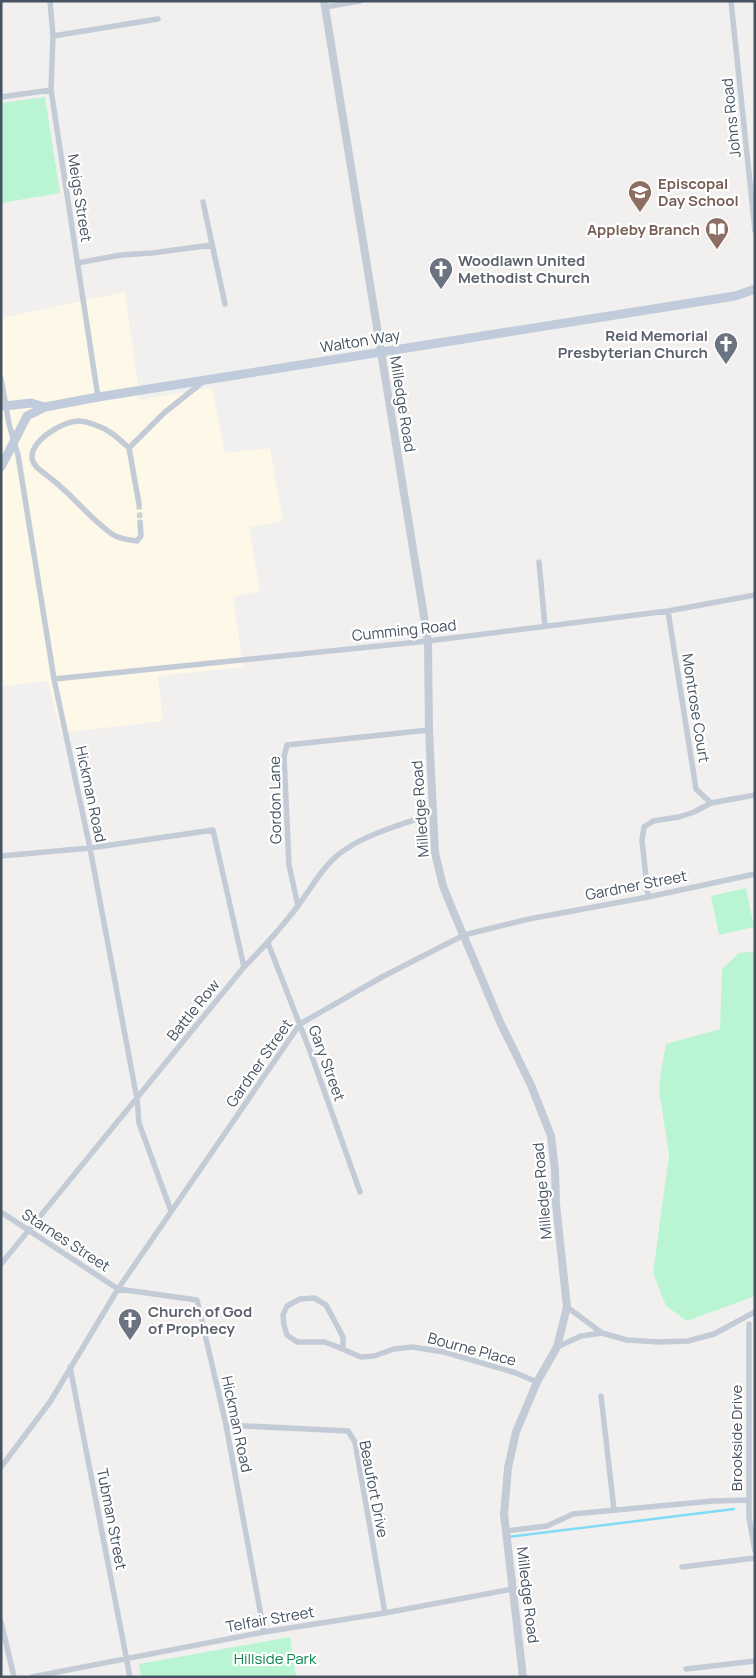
<svg xmlns="http://www.w3.org/2000/svg" width="756" height="1678" font-family="Manrope,sans-serif">
  <style>
    .commercial { fill: #fef8e8 }
    .green { fill: #b9f5d2 }
    .lines { fill: none; stroke-linecap: round; stroke-linejoin: round }
    .stream { stroke: #81daf6; stroke-width: 2.5 }
    .minor-tunnel { stroke: #cfd0d2; stroke-width: 5.5; stroke-dasharray: 5.5 3; stroke-linecap: butt }
    .minor { stroke: #c2cbd6; stroke-width: 5.5 }
    .tertiary { stroke: #c2cbd6; stroke-width: 8 }
    .secondary { stroke: #c0ccdb; stroke-width: 9 }
    .labels { text-anchor: middle; dominant-baseline: central; stroke-width: 4.5; stroke-linejoin: round; paint-order: stroke }
    .street-label { font-size: 15px; fill: #455260; stroke: #fff }
    .education-label { font-size: 15px; font-weight: bold; fill: #785e54; stroke: #fff; text-anchor: start }
    .worship-label { font-size: 15px; font-weight: bold; fill: #5b616d; stroke: #fff; text-anchor: start }
    .park-label { font-size: 15px; fill: #0c854d; stroke: #fff }
  </style>
  <rect width="100%" height="100%" fill="#f2f0ef"/>
  <path class="commercial" d="M 125,292 L 140,400 L 212,387 L 225,453 L 270,448 L 283,521 L 249,527 L 260,591 L 233,597 L 243,667 L 158,676 L 163,721 L 61,733 L 48,681 L 3,686 L 1,681 L 1,318 Z"/>
  <path class="green" d="M 45,97 L 60,193 L 1,203 L 1,103 Z
    M 746,888 L 754,927 L 719,935 L 711,896 Z
    M 755,951 L 755,1296 L 687,1321 L 666,1306 L 653,1273 L 669,1155 L 659,1090 L 661,1071 L 666,1044 L 720,1029 L 722,969 L 739,953 Z
    M 290,1637 L 296,1677 L 141,1677 L 139,1664 Z"/>
  <g class="lines">
    <path class="stream" d="M 508,1537 L 734,1509"/>
    <path class="minor-tunnel" d="M 139,504 L 140,522"/>
    <path class="minor" d="M 50,1 L 53,36 L 51,90 L 98,397
      M 731,1 L 755,231
      M 325,7 L 360,1
      M 53,36 L 158,19
      M 1,97 L 51,90
      M 203,202 L 225,304
      M 77,263 L 121,255 L 152,253 L 212,245
      M 1,379 L 9,424 L 18,455 L 54,679 L 90,848 L 137,1099 L 139,1123 L 171,1211
      M 129,448 C 120,440 110,430 98,426 C 93,424 84,421 79,421 C 63,421 31,440 32,458 C 33,467 43,472 49,477 C 72,494 89,518 112,534 C 119,539 129,540 137,541 L 141,536 L 140,522
      M 139,504 L 129,448 L 164,413 L 204,381
      M 539,562 L 545,626
      M 668,611 L 696,789 L 711,803
      M 54,679 L 428,641 L 668,611 L 755,595
      M 1,856 L 90,848 L 213,830 L 244,967
      M 648,897 L 642,840 L 644,827 L 653,821 L 679,817 L 694,812 L 711,803 L 755,795
      M 298,906 L 289,865 L 284,757 L 287,745 L 429,730
      M 268,943 L 310,1051 L 360,1192
      M 1,1212 L 118,1289 L 197,1300 L 226,1425 L 264,1632
      M 1,1264 L 244,967 C 263,948 281,928 297,907 C 313,886 324,863 346,849 C 369,833 407,823 434,813
      M 567,1307 L 602,1333 L 627,1340 L 659,1342 L 688,1341 L 714,1334 L 755,1312
      M 749,1324 L 749,1518 L 755,1551
      M 557,1347 L 581,1336 L 602,1333
      M 343,1349 L 343,1337 L 326,1305 L 314,1298 L 300,1299 L 287,1306 L 283,1315 L 284,1325 L 287,1335 L 297,1342 L 324,1342 L 333,1345 L 361,1357 L 374,1356 L 394,1349 L 412,1347 L 444,1352 L 516,1373 L 537,1382
      M 70,1367 L 130,1677
      M 601,1396 L 614,1510
      M 226,1425 L 348,1431 L 355,1442 L 385,1613
      M 1,1467 L 50,1402 L 118,1289 L 300,1024 L 382,977 L 464,935 L 529,919 L 648,897 L 755,874
      M 506,1531 L 547,1526 L 573,1514 L 713,1501 L 749,1500
      M 682,1567 L 755,1558
      M 1,1622 L 14,1677
      M 686,1669 L 755,1661
      M 32,1677 L 264,1632 L 385,1613 L 513,1589"/>
    <path class="tertiary" d="M 324,1 L 428,641 L 429,730 L 435,853 L 443,886 L 451,906 L 500,1022 L 531,1085 L 551,1136 L 555,1170 L 556,1204 L 567,1307 L 557,1347 L 537,1382 L 516,1432 L 508,1468 L 504,1514 L 523,1677"/>
    <path class="secondary" d="M 5,406 L 31,403 L 45,407
      M 1,467 L 27,416 L 45,407 L 98,397 L 735,296 L 755,289"/>
  </g>
  <defs>
    <g id="school-pin" transform="scale(1.25)"><path d="M0 17L-7.5 6A9.5 9.5 0 1 1 7.5 6Z" fill="#8d6e63" stroke="#fff"/><path d="M0-5L7-2L0 1L-7-2ZM-4 1L0 2.5L4 1V4Q0 6-4 4Z" fill="#fff"/></g>
    <g id="library-pin" transform="scale(1.25)"><path d="M0 17L-7.5 6A9.5 9.5 0 1 1 7.5 6Z" fill="#8d6e63" stroke="#fff"/><path d="M-6-4Q-3-5.5-.7-3.5V5Q-3 3-6 4ZM6-4Q3-5.5 .7-3.5V5Q3 3 6 4Z" fill="#fff"/></g>
    <g id="church-pin" transform="scale(1.25)"><path d="M0 17L-7.5 6A9.5 9.5 0 1 1 7.5 6Z" fill="#6b7280" stroke="#fff"/><path d="M-1.2-6h2.4v3.5h3.3v2.4h-3.3V6h-2.4V-.1h-3.3v-2.4h3.3Z" fill="#fff"/></g>
  </defs>
  <g fill-rule="evenodd">
    <use href="#school-pin" x="640" y="192"/>
    <use href="#library-pin" x="717" y="229"/>
    <use href="#church-pin" x="441" y="269"/>
    <use href="#church-pin" x="726" y="344"/>
    <use href="#church-pin" x="130" y="1320"/>
  </g>
  <g class="labels">
    <g class="street-label">
      <text transform="translate(731 118) rotate(-96)">Johns Road</text>
      <text transform="translate(80 198) rotate(81)">Meigs Street</text>
      <text transform="translate(360 341) rotate(-9)">Walton Way</text>
      <text transform="translate(403 404) rotate(81)">Milledge Road</text>
      <text transform="translate(404 630) rotate(-6)">Cumming Road</text>
      <text transform="translate(696 708) rotate(81)">Montrose Court</text>
      <text transform="translate(91 794) rotate(78)">Hickman Road</text>
      <text transform="translate(275 800) rotate(-91)">Gordon Lane</text>
      <text transform="translate(420 809) rotate(-94)">Milledge Road</text>
      <text transform="translate(636 885) rotate(-11)">Gardner Street</text>
      <text transform="translate(193 1010) rotate(-51)">Battle Row</text>
      <text transform="translate(259 1063) rotate(-55)">Gardner Street</text>
      <text transform="translate(327 1063) rotate(70)">Gary Street</text>
      <text transform="translate(542 1191) rotate(-95)">Milledge Road</text>
      <text transform="translate(66 1240) rotate(33)">Starnes Street</text>
      <text transform="translate(472 1349) rotate(15)">Bourne Place</text>
      <text transform="translate(237 1424) rotate(78)">Hickman Road</text>
      <text transform="translate(736 1438) rotate(-90)">Brookside Drive</text>
      <text transform="translate(374 1489) rotate(79)">Beaufort Drive</text>
      <text transform="translate(112 1519) rotate(79)">Tubman Street</text>
      <text transform="translate(528 1595) rotate(83)">Milledge Road</text>
      <text transform="translate(270 1619) rotate(-10)">Telfair Street</text>
    </g>
    <g class="education-label">
      <text x="658" y="183">Episcopal<tspan x="658" dy="17">Day School</tspan></text>
      <text x="700" y="229" text-anchor="end">Appleby Branch</text>
    </g>
    <g class="worship-label">
      <text x="458" y="260">Woodlawn United<tspan x="458" dy="17">Methodist Church</tspan></text>
      <text x="708" y="335" text-anchor="end">Reid Memorial<tspan x="708" dy="17">Presbyterian Church</tspan></text>
      <text x="148" y="1311">Church of God<tspan x="148" dy="17">of Prophecy</tspan></text>
    </g>
    <g class="park-label">
      <text x="275" y="1658">Hillside Park</text>
    </g>
  </g>
  <rect width="756" height="1678" fill="none" stroke="#455260" stroke-width="5"/>
</svg>
